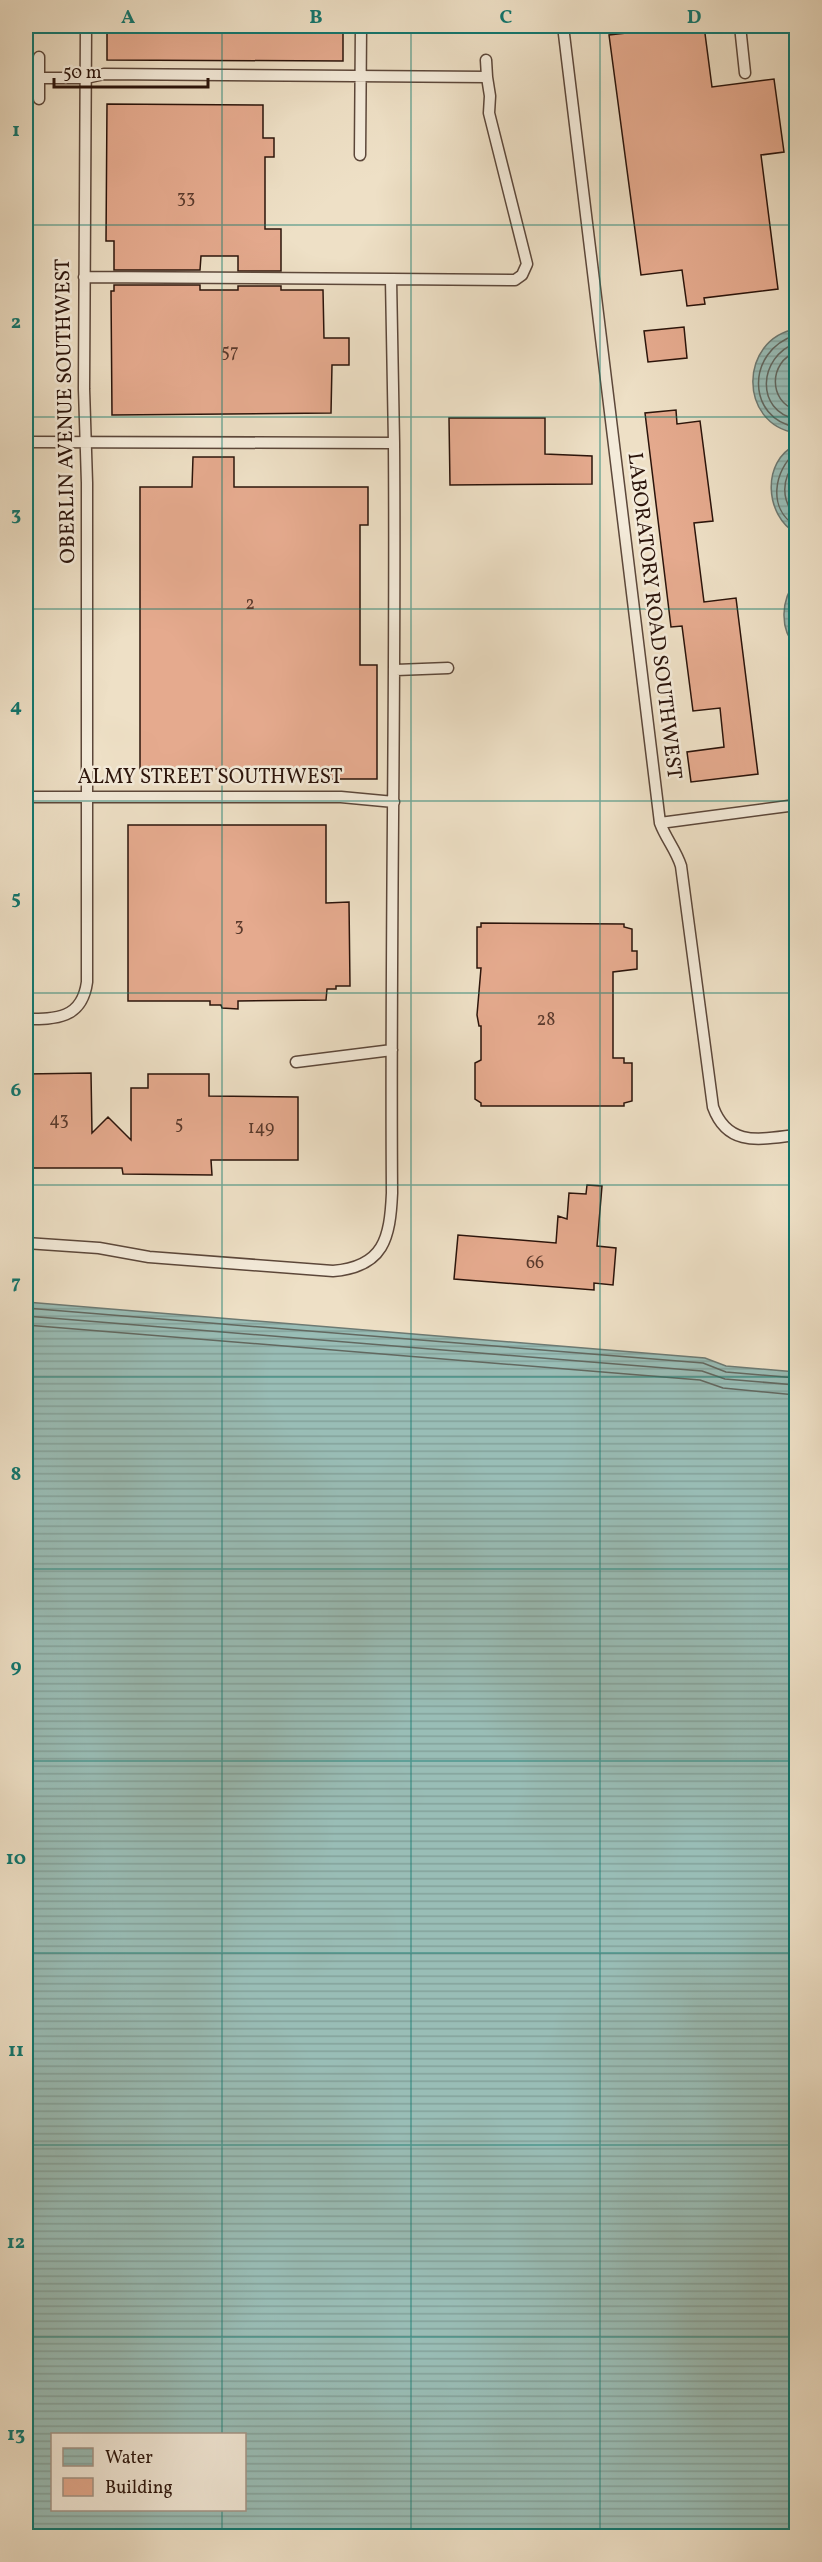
<svg xmlns="http://www.w3.org/2000/svg" width="822" height="2562" font-family="Vollkorn,serif">
  <style>
    .water { fill: url(#water-rules); stroke: #6d7972; stroke-width: 1.5; fill-rule: evenodd }
    .lines { fill: none; stroke-linecap: round; stroke-linejoin: round }
    .shore { stroke: #626860; stroke-width: 1.5 }
    .building { fill: #e5aa8e; stroke: #2b140b; stroke-width: 1.5 }
    .lane-casing { stroke: #5c473a; stroke-width: 13 }
    .lane { stroke: #f4ebda; stroke-width: 10 }
    .grid { fill: none; stroke: #0f766e; stroke-width: 1.5; stroke-opacity: 0.55 }
    .labels { text-anchor: middle; dominant-baseline: central; stroke-width: 5; stroke-linejoin: round; paint-order: stroke }
    .number-label { font-size: 18px; fill: #5a3a2c }
    .street-label { font-size: 21px; fill: #2b140b; stroke: #f4ebda }
    .neatline { fill: none; stroke: #0f766e; stroke-width: 2 }
    .grid-label { font-size: 20px; text-anchor: middle; font-weight: bold; fill: #0f766e }
  </style>
  <defs>
    <pattern id="water-rules" width="6" height="5" patternUnits="userSpaceOnUse" patternTransform="scale(1.5)"><rect width="6" height="5" fill="#99bdb6"/><path d="M0 2.5h6" fill="none" stroke="#84a29b"/></pattern>
  </defs>
  <rect width="100%" height="100%" fill="#eee0c6"/>
  <filter id="stains"><feTurbulence type="fractalNoise" baseFrequency=".00333" numOctaves="4"/><feColorMatrix values="0 0 0 0 .2 0 0 0 0 .09 0 0 0 0 .02 0 0 0 .5 -.17"/></filter>
  <radialGradient id="worn" r=".72"><stop offset=".6" stop-color="#630" stop-opacity="0"/><stop offset="1" stop-color="#630" stop-opacity=".3"/></radialGradient>
  <path class="water" d="M 796,329 L 796,433 C 738,424 739,339 796,329 Z
    M 796,445 L 796,533 C 765,516 761,461 796,445 Z
    M 796,581 L 796,647 C 779,629 781,599 796,581 Z
    M 26,1302 L 705,1358 L 726,1366 L 796,1372 L 796,2536 L 26,2536 ZM 52,2434 L 244,2434 L 244,2510 L 52,2510 Z"/>
  <g class="lines">
    <path class="shore" d="M 796,335 C 745,351 747,419 796,427
      M 796,343 C 758,357 755,411 796,419
      M 796,352 C 769,362 768,401 796,410
      M 796,452 C 774,470 767,509 796,526
      M 796,462 C 781,479 781,500 796,517
      M 26,1308 L 703,1363 L 726,1372 L 796,1378
      M 26,1316 L 702,1371 L 725,1379 L 796,1385
      M 26,1325 L 700,1380 L 723,1388 L 796,1395"/>
  </g>
  <path class="building" d="M 107,26 L 343,26 L 343,61 L 107,60 Z
    M 688,26 L 704,26 L 712,87 L 774,79 L 784,152 L 761,155 L 778,289 L 704,298 L 705,304 L 687,306 L 682,270 L 641,275 L 609,35 Z
    M 107,104 L 263,105 L 263,138 L 274,138 L 274,157 L 265,157 L 265,229 L 281,229 L 281,271 L 238,271 L 238,256 L 201,256 L 200,270 L 114,270 L 114,241 L 106,241 Z
    M 114,285 L 200,285 L 200,290 L 238,290 L 238,286 L 281,286 L 281,290 L 323,290 L 324,338 L 349,338 L 349,365 L 332,365 L 331,413 L 112,415 L 111,291 L 114,291 Z
    M 684,327 L 687,358 L 648,362 L 644,331 Z
    M 676,410 L 677,424 L 700,421 L 713,521 L 694,523 L 704,602 L 736,598 L 758,774 L 691,782 L 687,752 L 724,747 L 720,708 L 693,711 L 682,626 L 671,627 L 645,413 Z
    M 449,418 L 545,418 L 545,454 L 592,456 L 592,484 L 450,485 Z
    M 193,457 L 234,457 L 234,487 L 368,487 L 368,525 L 360,525 L 360,665 L 377,665 L 377,779 L 330,779 L 330,769 L 140,769 L 140,487 L 192,487 Z
    M 128,825 L 326,825 L 326,903 L 349,902 L 350,986 L 336,986 L 336,989 L 327,989 L 326,1000 L 238,1001 L 238,1009 L 222,1008 L 221,1005 L 210,1005 L 210,1001 L 128,1001 Z
    M 481,923 L 624,924 L 624,927 L 632,929 L 632,951 L 637,951 L 637,969 L 613,972 L 613,1058 L 624,1058 L 624,1063 L 632,1063 L 632,1101 L 624,1103 L 624,1106 L 481,1106 L 481,1103 L 475,1099 L 475,1063 L 481,1060 L 481,1026 L 479,1026 L 477,1015 L 481,968 L 477,968 L 477,927 L 481,927 Z
    M 91,1073 L 92,1133 L 108,1117 L 131,1140 L 131,1088 L 148,1088 L 148,1074 L 209,1074 L 209,1096 L 298,1097 L 298,1160 L 211,1160 L 212,1175 L 123,1174 L 122,1168 L 26,1168 L 26,1074 Z
    M 587,1185 L 602,1186 L 597,1246 L 616,1248 L 613,1285 L 594,1283 L 594,1290 L 454,1279 L 458,1235 L 556,1243 L 558,1216 L 567,1219 L 569,1193 L 586,1194 Z"/>
  <g class="lines">
    <g class="lane-casing">
      <path id="lane" d="M 563,26 L 660,823 C 666,839 676,850 681,866 L 713,1107 C 728,1148 761,1139 796,1135
        M 740,26 L 745,73
        M 39,57 L 39,99
        M 26,78 L 86,78 L 104,74 L 487,77 L 486,60
        M 360,155 L 361,26
        M 84,277 L 391,279 L 394,443
        M 391,279 L 515,280 L 522,275 L 527,264 L 489,113 L 490,96 L 487,77
        M 26,442 L 394,443 C 396,693 390,943 392,1193 C 390,1238 384,1267 333,1271 L 149,1257 L 99,1248 L 26,1243
        M 396,670 L 448,668
        M 26,797 L 341,797 L 394,802
        M 660,823 L 796,805
        M 26,1019 C 56,1019 82,1019 87,982 L 87,483 L 84,389 L 86,26
        M 296,1062 L 392,1050"/>
    </g>
    <use href="#lane" class="lane"/>
  </g>
  <path class="grid" d="M 222,26 L 222,2434M 411,26 L 411,2536M 600,26 L 600,2536M 26,225 L 796,225M 26,417 L 796,417M 26,609 L 796,609M 26,801 L 796,801M 26,993 L 796,993M 26,1185 L 796,1185M 26,1377 L 796,1377M 26,1569 L 796,1569M 26,1761 L 796,1761M 26,1953 L 796,1953M 26,2145 L 796,2145M 26,2337 L 796,2337M 222,2510 L 222,2536"/>
  <g class="labels">
    <g class="number-label">
      <text x="186" y="198">33</text>
      <text x="230" y="352">57</text>
      <text x="250" y="604">2</text>
      <text x="239" y="926">3</text>
      <text x="546" y="1020">28</text>
      <text x="59" y="1120">43</text>
      <text x="179" y="1124">5</text>
      <text x="261" y="1128">149</text>
      <text x="535" y="1263">66</text>
    </g>
    <g class="street-label">
      <text transform="translate(66 411) rotate(-91)">OBERLIN AVENUE SOUTHWEST</text>
      <text transform="translate(654 616) rotate(83)">LABORATORY ROAD SOUTHWEST</text>
      <text x="210" y="777">ALMY STREET SOUTHWEST</text>
    </g>
  </g>
  <rect width="822" height="2562" fill="none" stroke="#eee0c6" stroke-width="66"/>
  <rect x="51" y="2433" width="195" height="78" fill="#f4ebda" stroke="#a49587" stroke-width="1.5"/>
  <rect x="63" y="2448" width="30" height="18" fill="url(#water-rules)" stroke="#a49587" stroke-width="1.5"/>
  <text x="105" y="2463" font-size="18" fill="#2b140b">Water</text>
  <rect x="63" y="2478" width="30" height="18" fill="#e5aa8e" stroke="#a49587" stroke-width="1.5"/>
  <text x="105" y="2493" font-size="18" fill="#2b140b">Building</text>
  <path d="M54 78v9h154v-9" fill="none" stroke="#2b140b" stroke-width="3"/>
  <text x="63" y="78" font-size="18" fill="#2b140b" stroke="#f4ebda" stroke-width="4.5" paint-order="stroke">50 m</text>
  <rect x="33" y="33" width="756" height="2496" class="neatline"/>
  <g class="grid-label">
    <text x="128" y="23">A</text>
    <text x="316" y="23">B</text>
    <text x="506" y="23">C</text>
    <text x="694" y="23">D</text>
    <text x="16" y="136">1</text>
    <text x="16" y="328">2</text>
    <text x="16" y="520">3</text>
    <text x="16" y="712">4</text>
    <text x="16" y="904">5</text>
    <text x="16" y="1096">6</text>
    <text x="16" y="1288">7</text>
    <text x="16" y="1480">8</text>
    <text x="16" y="1672">9</text>
    <text x="16" y="1864">10</text>
    <text x="16" y="2056">11</text>
    <text x="16" y="2248">12</text>
    <text x="16" y="2440">13</text>
  </g>
  <rect width="100%" height="100%" filter="url(#stains)"/>
  <rect width="100%" height="100%" fill="url(#worn)"/>
</svg>
